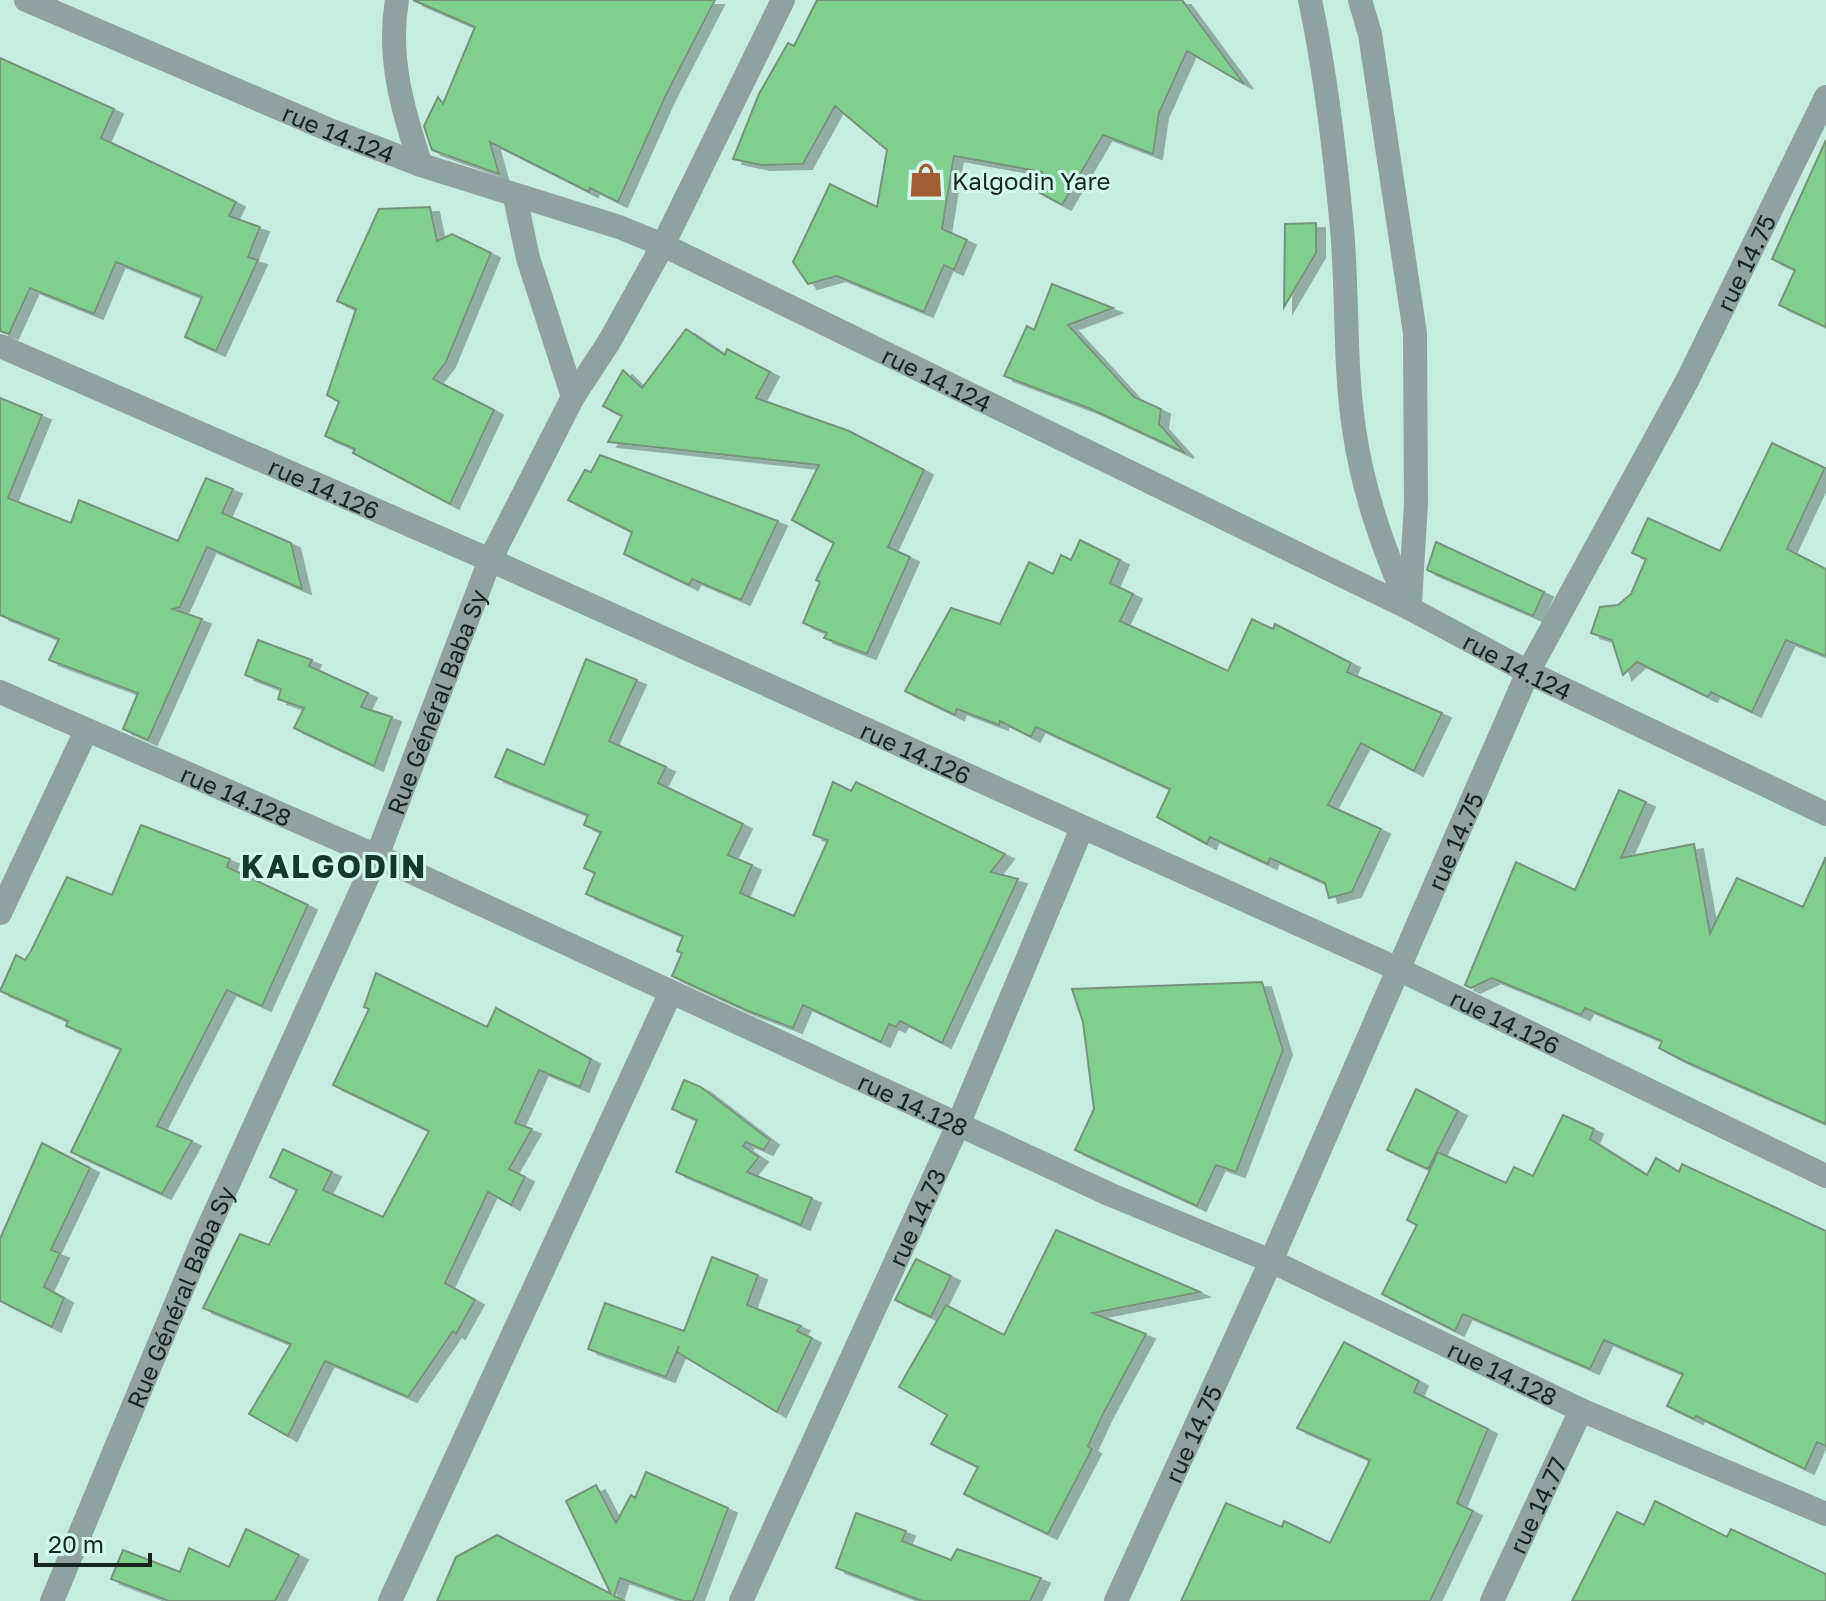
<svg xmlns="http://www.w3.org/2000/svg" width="1826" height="1601" font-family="'Golos Text',sans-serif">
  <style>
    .building { fill: #80cf8f; stroke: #78937c; stroke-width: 2; filter: url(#shadow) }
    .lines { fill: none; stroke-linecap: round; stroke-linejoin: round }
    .minor { stroke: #8fa1a1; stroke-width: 24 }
    .labels { text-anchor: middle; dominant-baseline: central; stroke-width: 6; stroke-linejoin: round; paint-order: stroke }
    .street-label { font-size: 24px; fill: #162520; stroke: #d1faed }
    .poi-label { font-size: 24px; fill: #162520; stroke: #d1faed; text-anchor: start }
    .district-label { font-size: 32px; font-weight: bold; letter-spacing: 2px; fill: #14392f; stroke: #d1faed }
  </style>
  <defs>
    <filter id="shadow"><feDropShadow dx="9" dy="5" stdDeviation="0" flood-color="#0004"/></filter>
  </defs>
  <rect width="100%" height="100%" fill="#c4ede0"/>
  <path class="building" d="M 413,0 L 715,0 L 666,95 L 618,202 L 590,188 L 589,192 L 490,142 L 499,174 L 432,150 L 424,126 L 438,97 L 443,104 L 475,27 Z
    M 817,0 L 1182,0 L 1244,84 L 1187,51 L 1159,113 L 1153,154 L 1103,135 L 1062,205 L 1033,189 L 1042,172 L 954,156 L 942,229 L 967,240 L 954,270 L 944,265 L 924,312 L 837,276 L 808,284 L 793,262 L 830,184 L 877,207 L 887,150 L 835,106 L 803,164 L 761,165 L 733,159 L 759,94 L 788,43 L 794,46 Z
    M 0,58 L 114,109 L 101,138 L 236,202 L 229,216 L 260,227 L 248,257 L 258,260 L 216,351 L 185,337 L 202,297 L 116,262 L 94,314 L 30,288 L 9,334 L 0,331 Z
    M 1826,140 L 1826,327 L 1779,305 L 1795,270 L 1772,259 Z
    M 430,207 L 437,241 L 452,234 L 491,253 L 446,362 L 433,379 L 494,410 L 450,504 L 353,453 L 355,449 L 325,436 L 339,402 L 327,395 L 356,309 L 337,301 L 379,209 Z
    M 1316,223 L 1316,253 L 1284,307 L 1285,224 Z
    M 1052,284 L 1113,308 L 1068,325 L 1134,397 L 1161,409 L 1159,424 L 1185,453 L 1091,409 L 1004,376 L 1027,326 L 1034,330 Z
    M 686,329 L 725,355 L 727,349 L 770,372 L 756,398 L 849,431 L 924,470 L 888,547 L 910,557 L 867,654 L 824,638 L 827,633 L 803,623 L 820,582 L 816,580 L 834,543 L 792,520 L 819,465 L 608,442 L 622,416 L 603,406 L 623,370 L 642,388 Z
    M 0,398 L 42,415 L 8,498 L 71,523 L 79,500 L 178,541 L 206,478 L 233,489 L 222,513 L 291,543 L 302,589 L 207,547 L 180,607 L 173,609 L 202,619 L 148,740 L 123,729 L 138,693 L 49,660 L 59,639 L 0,615 Z
    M 1772,443 L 1825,468 L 1787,549 L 1826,569 L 1826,656 L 1786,640 L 1752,712 L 1711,692 L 1708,697 L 1637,662 L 1623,675 L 1612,640 L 1591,633 L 1600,607 L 1618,605 L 1631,594 L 1646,559 L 1632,553 L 1648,518 L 1720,551 Z
    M 600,455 L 778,521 L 741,600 L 692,579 L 689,585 L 624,554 L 632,532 L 568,500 L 585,470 L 591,472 Z
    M 1080,540 L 1120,560 L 1110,583 L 1133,594 L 1120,621 L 1228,671 L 1252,619 L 1273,629 L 1275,624 L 1351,663 L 1347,672 L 1442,713 L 1414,771 L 1361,743 L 1328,805 L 1381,829 L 1352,892 L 1329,898 L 1325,883 L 1270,858 L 1268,864 L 1210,837 L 1207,844 L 1157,817 L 1170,789 L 1036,727 L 1031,737 L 1000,721 L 999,725 L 957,709 L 955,715 L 905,691 L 951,608 L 1000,624 L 1029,562 L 1053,574 L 1061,555 L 1071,560 Z
    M 1436,542 L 1544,592 L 1533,616 L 1427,570 Z
    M 258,640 L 312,660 L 309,666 L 368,693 L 361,707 L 392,717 L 374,766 L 294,728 L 304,708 L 278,699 L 281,689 L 245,675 Z
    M 586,659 L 637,680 L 609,741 L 666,767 L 658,783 L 743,824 L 728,855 L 752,865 L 740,893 L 794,916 L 828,840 L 813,835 L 833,782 L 851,791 L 856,782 L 1005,854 L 991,872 L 1018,879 L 942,1043 L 900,1021 L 896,1027 L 889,1024 L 881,1042 L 803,1005 L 793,1028 L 746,1010 L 672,976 L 682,953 L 677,951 L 683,936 L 586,894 L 595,873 L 584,868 L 601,832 L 584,825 L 588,815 L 495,777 L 507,749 L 544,765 Z
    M 1619,790 L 1646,802 L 1621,858 L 1694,844 L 1710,933 L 1737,878 L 1803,907 L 1826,857 L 1826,1124 L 1682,1060 L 1659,1048 L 1662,1041 L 1585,1008 L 1581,1015 L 1492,978 L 1471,988 L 1465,985 L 1516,862 L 1575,890 Z
    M 141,825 L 230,859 L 227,867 L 308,905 L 262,1006 L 227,990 L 157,1126 L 192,1141 L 162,1194 L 71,1152 L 121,1049 L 66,1026 L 68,1021 L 0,991 L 16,955 L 25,960 L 31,951 L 67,877 L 112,895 Z
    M 376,973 L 487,1027 L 496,1008 L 591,1059 L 580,1087 L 539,1070 L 515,1123 L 532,1129 L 509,1169 L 525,1177 L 511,1205 L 488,1192 L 445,1283 L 475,1300 L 456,1334 L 453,1331 L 408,1397 L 325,1361 L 288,1436 L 249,1414 L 291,1344 L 203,1308 L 240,1234 L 269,1245 L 297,1190 L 270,1177 L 283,1149 L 332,1172 L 323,1190 L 383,1217 L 429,1131 L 333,1085 L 369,1009 L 364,1007 Z
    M 1262,982 L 1283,1050 L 1236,1172 L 1216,1165 L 1197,1206 L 1075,1150 L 1094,1109 L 1083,1022 L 1072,989 Z
    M 684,1080 L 701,1087 L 770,1140 L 764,1150 L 746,1142 L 743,1146 L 759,1157 L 747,1172 L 812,1198 L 801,1225 L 676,1172 L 697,1120 L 672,1109 Z
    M 1416,1089 L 1458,1111 L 1428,1169 L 1387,1150 Z
    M 1563,1115 L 1594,1129 L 1590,1139 L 1647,1175 L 1656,1158 L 1679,1172 L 1682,1164 L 1826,1231 L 1826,1446 L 1817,1442 L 1805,1469 L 1696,1416 L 1694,1419 L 1667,1406 L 1683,1374 L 1604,1340 L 1590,1369 L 1463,1314 L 1455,1331 L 1382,1294 L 1417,1225 L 1407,1220 L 1438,1152 L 1506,1183 L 1514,1167 L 1533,1176 Z
    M 42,1143 L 90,1168 L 51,1250 L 60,1253 L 44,1287 L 64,1298 L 52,1327 L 0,1301 L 0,1239 Z
    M 1056,1230 L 1200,1292 L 1093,1313 L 1146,1334 L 1103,1414 L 1088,1446 L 1092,1449 L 1048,1534 L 964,1494 L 978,1467 L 931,1444 L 947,1415 L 899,1387 L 946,1305 L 1004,1335 Z
    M 712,1257 L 758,1275 L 747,1305 L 801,1326 L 797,1331 L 812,1338 L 777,1412 L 677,1352 L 679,1346 L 666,1377 L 588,1349 L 605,1303 L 684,1331 Z
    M 916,1259 L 951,1276 L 931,1317 L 895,1300 Z
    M 1344,1342 L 1419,1381 L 1414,1392 L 1488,1429 L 1457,1503 L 1473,1511 L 1430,1601 L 1181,1601 L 1226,1503 L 1282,1527 L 1284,1521 L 1330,1543 L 1370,1460 L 1297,1428 Z
    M 646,1472 L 728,1508 L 693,1601 L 683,1601 L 620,1578 L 614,1596 L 625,1601 L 437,1601 L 456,1557 L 497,1535 L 611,1594 L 566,1501 L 596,1485 L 616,1523 L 631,1495 L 635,1498 Z
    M 1655,1501 L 1727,1537 L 1731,1529 L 1826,1574 L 1826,1601 L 1572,1601 L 1617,1512 L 1644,1525 Z
    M 856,1513 L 906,1531 L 902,1541 L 951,1560 L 957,1549 L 1041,1578 L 1030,1601 L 922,1601 L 836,1568 Z
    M 246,1529 L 299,1555 L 275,1601 L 169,1601 L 111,1579 L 123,1550 L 180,1572 L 189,1548 L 229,1567 Z"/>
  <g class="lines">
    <g class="minor">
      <path id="s1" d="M 26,0 L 332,131 L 421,165 L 619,227 L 663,245 L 1409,608 L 1528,672 L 1826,814"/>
      <path d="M 397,0 C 387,57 403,112 421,165"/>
      <path d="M 1310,0 C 1326,74 1335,153 1342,229 C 1348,296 1344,362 1354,429 C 1363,492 1384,550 1409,608"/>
      <path d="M 1360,0 L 1370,34 L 1415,333 L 1416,504 L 1410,602"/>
      <path d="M 515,197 L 528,258 L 573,397"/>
      <path id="s2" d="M 0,346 L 490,560 L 1398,969 L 1826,1176"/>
      <path id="s3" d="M 0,692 L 377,856 L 1111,1195 L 1271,1261 L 1581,1410 L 1826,1514"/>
      <path d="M 0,913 L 86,731"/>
      <path id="s4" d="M 52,1601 L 200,1246 L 377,856 L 490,560 L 573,397 L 609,342 L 663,245 L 783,0"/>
      <path d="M 390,1601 L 670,994"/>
      <path id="s5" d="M 741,1601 L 958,1125 L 1082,828"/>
      <path id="s6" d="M 1116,1601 L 1271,1261 L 1528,672 L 1687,381 L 1826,97"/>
      <path id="s7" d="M 1492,1601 L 1581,1410"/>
    </g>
  </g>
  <defs>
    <g id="shop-bare" transform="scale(2.76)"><path d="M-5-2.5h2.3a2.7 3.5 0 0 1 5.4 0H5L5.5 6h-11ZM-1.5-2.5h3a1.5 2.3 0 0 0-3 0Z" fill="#a25d30" stroke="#d1faed" stroke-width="2.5" paint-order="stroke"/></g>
  </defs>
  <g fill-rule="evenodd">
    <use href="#shop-bare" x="926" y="180"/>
  </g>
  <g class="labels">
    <g class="street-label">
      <text stroke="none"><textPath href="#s1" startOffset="340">rue 14.124</textPath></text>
      <text stroke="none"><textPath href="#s6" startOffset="1480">rue 14.75</textPath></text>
      <text stroke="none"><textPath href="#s1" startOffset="988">rue 14.124</textPath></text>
      <text stroke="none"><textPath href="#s2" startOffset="354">rue 14.126</textPath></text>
      <text stroke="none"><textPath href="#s1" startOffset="1636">rue 14.124</textPath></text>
      <text stroke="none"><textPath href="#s4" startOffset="978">Rue Général Baba Sy</textPath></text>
      <text stroke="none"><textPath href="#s2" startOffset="1002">rue 14.126</textPath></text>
      <text stroke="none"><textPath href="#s3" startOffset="258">rue 14.128</textPath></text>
      <text stroke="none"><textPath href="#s6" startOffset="832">rue 14.75</textPath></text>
      <text stroke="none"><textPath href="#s2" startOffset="1650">rue 14.126</textPath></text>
      <text stroke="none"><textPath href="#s3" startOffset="1002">rue 14.128</textPath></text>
      <text stroke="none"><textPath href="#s5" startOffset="422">rue 14.73</textPath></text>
      <text stroke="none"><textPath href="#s4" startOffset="330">Rue Général Baba Sy</textPath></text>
      <text stroke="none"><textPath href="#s3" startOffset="1650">rue 14.128</textPath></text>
      <text stroke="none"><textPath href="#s6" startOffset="184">rue 14.75</textPath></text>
      <text stroke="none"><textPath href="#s7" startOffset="106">rue 14.77</textPath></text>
    </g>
    <g class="poi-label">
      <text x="952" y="180">Kalgodin Yare</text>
    </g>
    <g class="district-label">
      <text x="334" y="866">KALGODIN</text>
    </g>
  </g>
  <path d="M36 1553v12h114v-12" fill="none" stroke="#162520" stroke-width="4"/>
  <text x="48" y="1553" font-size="24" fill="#162520" stroke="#d1faed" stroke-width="6" paint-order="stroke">20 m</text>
</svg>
